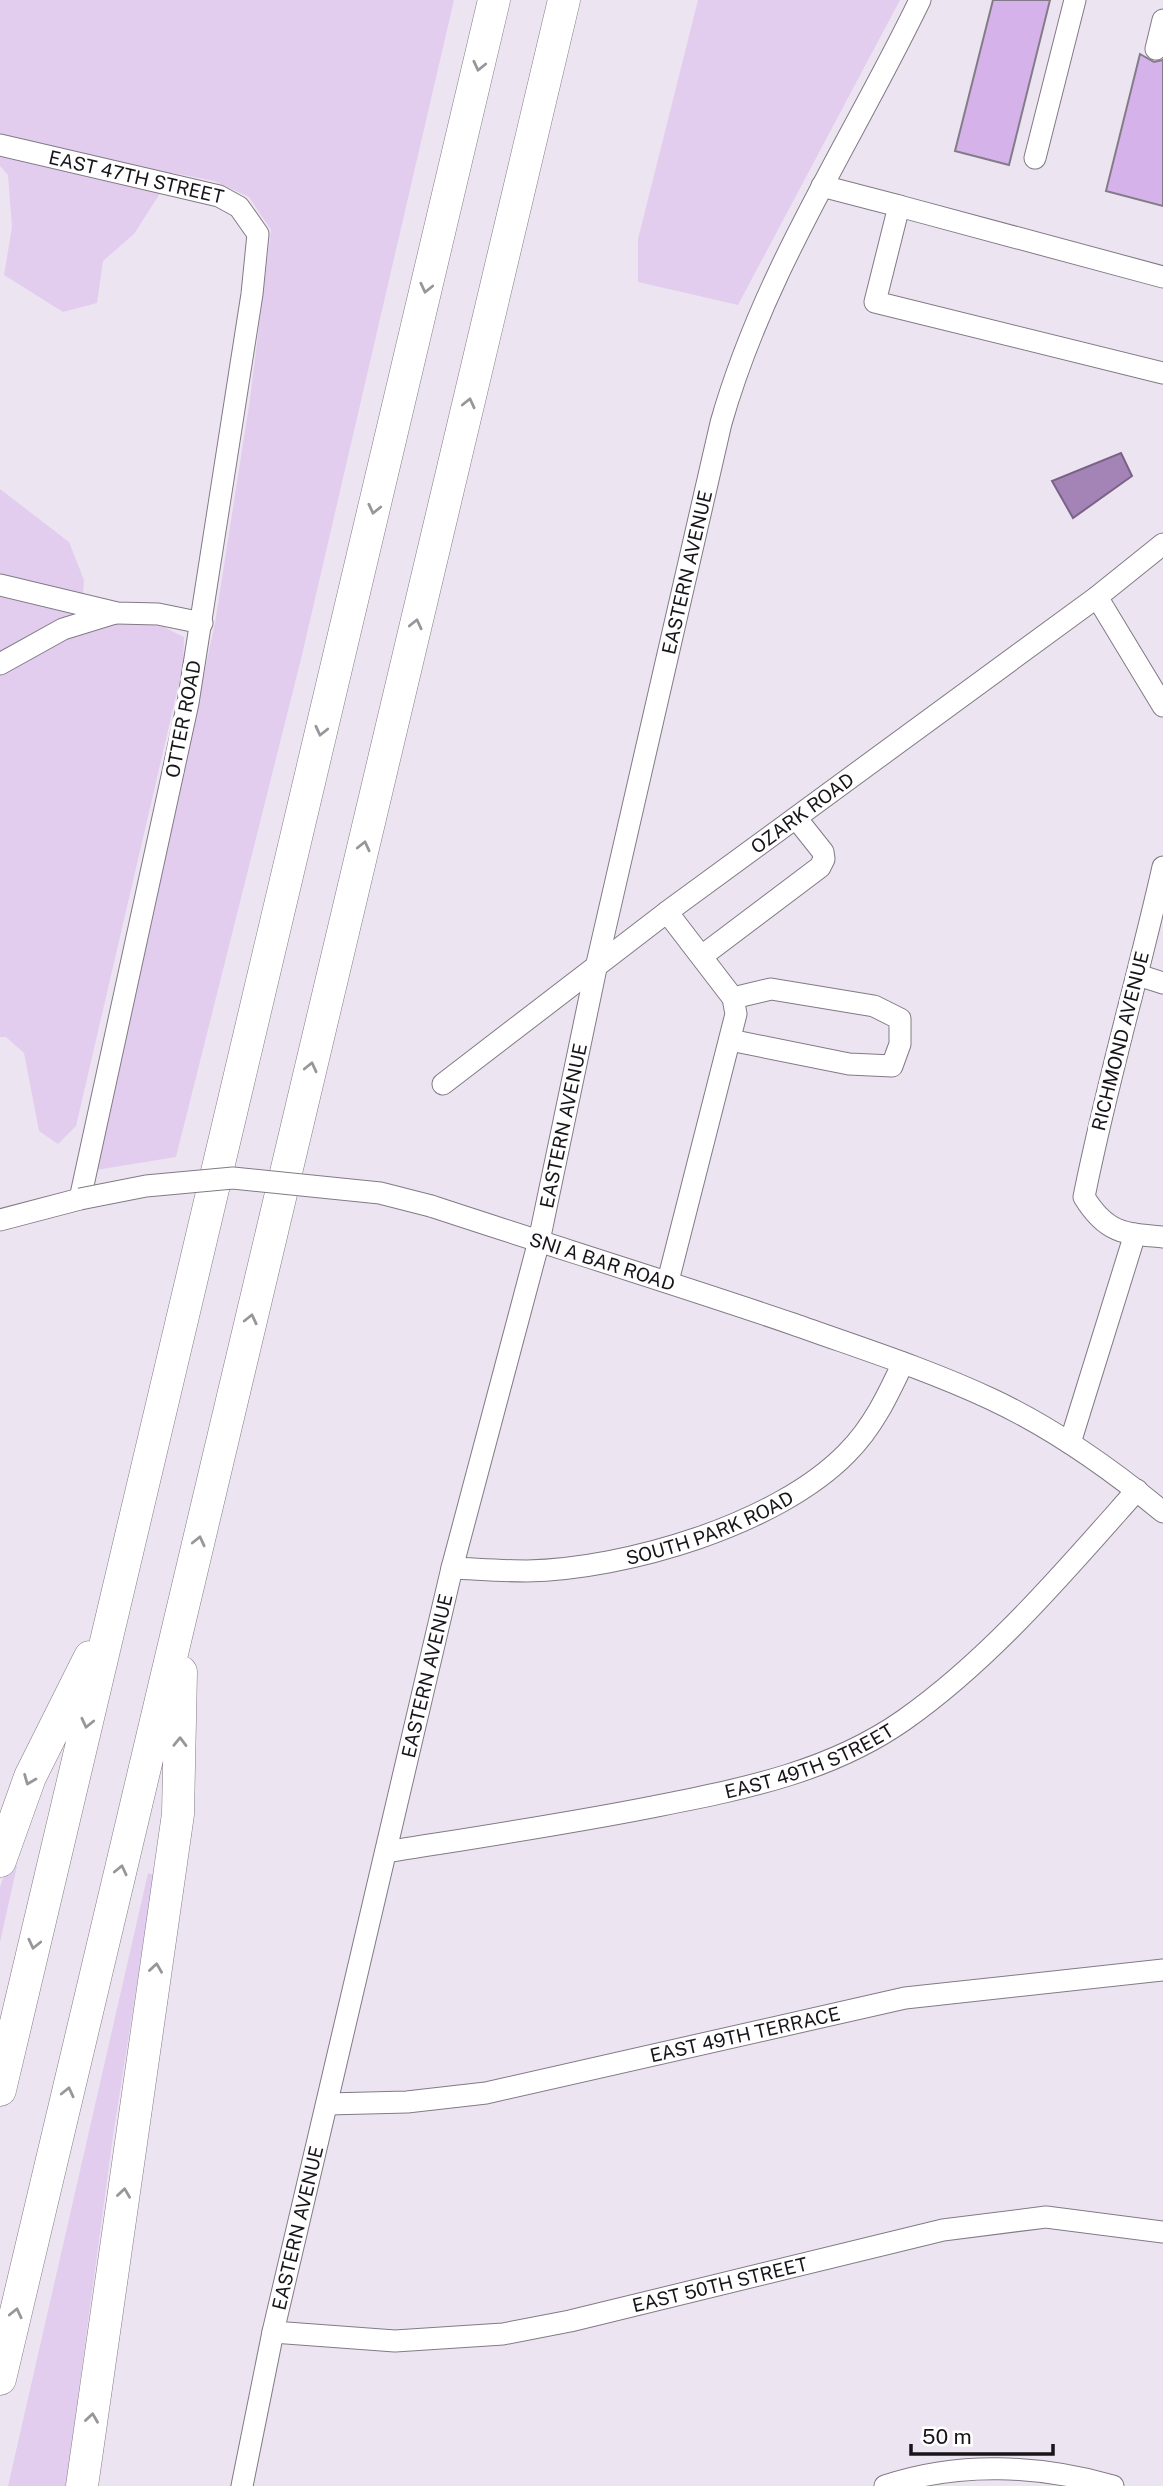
<svg xmlns="http://www.w3.org/2000/svg" width="1163" height="2486" font-family="'Public Sans',sans-serif">
  <style>
    .green { fill: #e2cdef }
    .water { fill: #a483b7; stroke: #7a6288; stroke-width: 2 }
    .building { fill: #d5b2e9; stroke: #837c88; stroke-width: 2 }
    .lines { fill: none; stroke-linecap: round; stroke-linejoin: round }
    .minor-casing { stroke: #827a86; stroke-width: 23 }
    .highway-casing { stroke: #827a86; stroke-width: 33 }
    .minor { stroke: #fff; stroke-width: 21 }
    .highway { stroke: #fff; stroke-width: 32 }
    .minor-bridge-casing { stroke: #827a86; stroke-width: 23; stroke-linecap: butt }
    .minor-bridge { stroke: #fff; stroke-width: 21 }
    .oneway { stroke: #979698 }
    .labels { text-anchor: middle; dominant-baseline: central; stroke-width: 7; stroke-linejoin: round; paint-order: stroke }
    .street-label { font-size: 19px; fill: #18151a; stroke: #fff }
  </style>
  <rect width="100%" height="100%" fill="#ede4f2"/>
  <path class="green" d="M 0,0 L 454,0 L 302,655 L 176,1157 L 96,1170 L 215,623 L 250,399 L 271,230 L 249,197 L 214,181 L 173,173 L 134,234 L 103,261 L 97,303 L 63,312 L 4,275 L 12,227 L 8,175 L 0,166 Z
    M 698,0 L 900,0 L 738,305 L 638,282 L 638,239 Z
    M 0,489 L 69,542 L 84,580 L 82,614 L 164,627 L 184,637 L 183,666 L 76,1126 L 58,1144 L 39,1131 L 24,1053 L 6,1037 L 0,1037 Z
    M 8,1864 L 17,1866 L 0,1942 L 0,1887 Z
    M 148,1873 L 154,1875 L 113,2136 L 66,2486 L 8,2486 Z"/>
  <path class="water" d="M 1121,453 L 1132,476 L 1073,518 L 1052,481 Z"/>
  <path class="building" d="M 993,0 L 1050,0 L 1009,165 L 955,151 Z
    M 1140,54 L 1154,62 L 1163,60 L 1163,206 L 1106,191 Z"/>
  <g class="lines">
    <g class="minor-casing">
      <g id="minor">
        <path d="M 1156,49 L 1163,20"/>
        <path id="s1" d="M 0,145 L 219,196 L 239,207 L 258,234 L 252,294 L 188,703 L 80,1199 L 0,1220"/>
        <path d="M 1035,158 L 1075,0"/>
        <path d="M 822,186 L 899,206"/>
        <path d="M 1163,277 L 899,206 L 875,302 L 1163,373"/>
        <path d="M 0,585 L 117,613 L 158,614 L 202,623"/>
        <path d="M 1097,597 L 1163,706"/>
        <path d="M 0,664 L 63,629 L 115,613"/>
        <path d="M 1163,867 C 1138,978 1106,1086 1084,1197 C 1106,1233 1124,1234 1163,1237"/>
        <path d="M 667,912 L 733,998 L 736,1014 L 668,1281"/>
        <path d="M 702,956 L 820,867 L 824,859 L 823,852 L 796,818"/>
        <path d="M 1138,975 L 1163,983"/>
        <path d="M 730,1040 L 849,1064 L 892,1066 L 900,1044 L 900,1019 L 874,1006 L 771,989 L 733,998"/>
        <path id="s2" d="M 443,1084 L 667,912 L 1097,597 L 1163,544"/>
        <path id="s3" d="M 431,1206 C 552,1246 673,1283 793,1324 C 860,1348 927,1369 991,1399 C 1053,1428 1111,1469 1163,1512"/>
        <path d="M 1070,1443 L 1135,1234"/>
        <path id="s4" d="M 452,1568 C 477,1569 502,1571 527,1571 C 625,1569 777,1525 847,1453 C 873,1427 888,1395 903,1363"/>
        <path id="s5" d="M 386,1852 C 473,1838 560,1825 647,1808 C 737,1790 827,1774 904,1720 C 991,1659 1066,1570 1137,1490"/>
        <path id="s6" d="M 328,2104 L 407,2102 L 486,2093 L 905,1998 L 1163,1970"/>
        <path id="s7" d="M 273,2332 L 395,2341 L 503,2334 L 570,2321 L 943,2230 L 1046,2217 L 1163,2232"/>
        <path id="s8" d="M 242,2486 L 273,2332 L 452,1568 L 539,1241 L 596,968 L 721,423 C 764,271 852,141 920,0"/>
        <path d="M 885,2486 C 959,2461 1039,2465 1113,2486"/>
      </g>
    </g>
    <g class="highway-casing">
      <path id="highway" d="M 0,1861 L 30,1777 L 90,1657
        M 0,2090 L 494,0
        M 0,2379 L 564,0
        M 82,2486 L 178,1814 L 181,1672"/>
    </g>
    <use href="#minor" class="minor"/>
    <use href="#highway" class="highway"/>
    <g class="minor-bridge-casing">
      <path id="minor-bridge" d="M 80,1199 L 146,1186 L 233,1178 L 380,1193 L 431,1206"/>
    </g>
    <use href="#minor-bridge" class="minor-bridge"/>
  </g>
  <defs><path id="oneway-chevron" d="M-2-3.5L2.5 0L-2 3.5" fill="none" stroke-width="1.6" stroke-linecap="round" stroke-linejoin="round" transform="scale(1.75)"/></defs>
  <g class="oneway">
    <use href="#oneway-chevron" transform="translate(479 66) rotate(103)"/>
    <use href="#oneway-chevron" transform="translate(426 288) rotate(103)"/>
    <use href="#oneway-chevron" transform="translate(469 403) rotate(-77)"/>
    <use href="#oneway-chevron" transform="translate(374 509) rotate(103)"/>
    <use href="#oneway-chevron" transform="translate(416 624) rotate(-77)"/>
    <use href="#oneway-chevron" transform="translate(321 731) rotate(103)"/>
    <use href="#oneway-chevron" transform="translate(364 846) rotate(-77)"/>
    <use href="#oneway-chevron" transform="translate(311 1067) rotate(-77)"/>
    <use href="#oneway-chevron" transform="translate(251 1319) rotate(-77)"/>
    <use href="#oneway-chevron" transform="translate(199 1541) rotate(-77)"/>
    <use href="#oneway-chevron" transform="translate(87 1723) rotate(103)"/>
    <use href="#oneway-chevron" transform="translate(180 1742) rotate(-89)"/>
    <use href="#oneway-chevron" transform="translate(29 1780) rotate(112)"/>
    <use href="#oneway-chevron" transform="translate(121 1870) rotate(-77)"/>
    <use href="#oneway-chevron" transform="translate(34 1944) rotate(103)"/>
    <use href="#oneway-chevron" transform="translate(156 1968) rotate(-82)"/>
    <use href="#oneway-chevron" transform="translate(68 2092) rotate(-77)"/>
    <use href="#oneway-chevron" transform="translate(124 2193) rotate(-82)"/>
    <use href="#oneway-chevron" transform="translate(16 2313) rotate(-77)"/>
    <use href="#oneway-chevron" transform="translate(92 2418) rotate(-82)"/>
  </g>
  <g class="labels">
    <g class="street-label">
      <text stroke="none"><textPath href="#s1" startOffset="140">EAST 47TH STREET</textPath></text>
      <text stroke="none"><textPath href="#s8" startOffset="1965">EASTERN AVENUE</textPath></text>
      <text transform="translate(183 719) rotate(-79)">OTTER ROAD</text>
      <text stroke="none"><textPath href="#s2" startOffset="450">OZARK ROAD</textPath></text>
      <text transform="translate(1120 1041) rotate(-76)">RICHMOND AVENUE</text>
      <text stroke="none"><textPath href="#s8" startOffset="1398">EASTERN AVENUE</textPath></text>
      <text stroke="none"><textPath href="#s3" startOffset="180">SNI A BAR ROAD</textPath></text>
      <text stroke="none"><textPath href="#s4" startOffset="264">SOUTH PARK ROAD</textPath></text>
      <text stroke="none"><textPath href="#s8" startOffset="831">EASTERN AVENUE</textPath></text>
      <text stroke="none"><textPath href="#s5" startOffset="434">EAST 49TH STREET</textPath></text>
      <text stroke="none"><textPath href="#s6" startOffset="424">EAST 49TH TERRACE</textPath></text>
      <text stroke="none"><textPath href="#s8" startOffset="264">EASTERN AVENUE</textPath></text>
      <text stroke="none"><textPath href="#s7" startOffset="453">EAST 50TH STREET</textPath></text>
    </g>
  </g>
  <path d="M911 2444v10h142v-10" fill="none" stroke="#18151a" stroke-width="3.5"/>
  <text x="922" y="2444" font-size="21" fill="#18151a" stroke="#ffffff" stroke-width="5" paint-order="stroke">50 m</text>
</svg>
